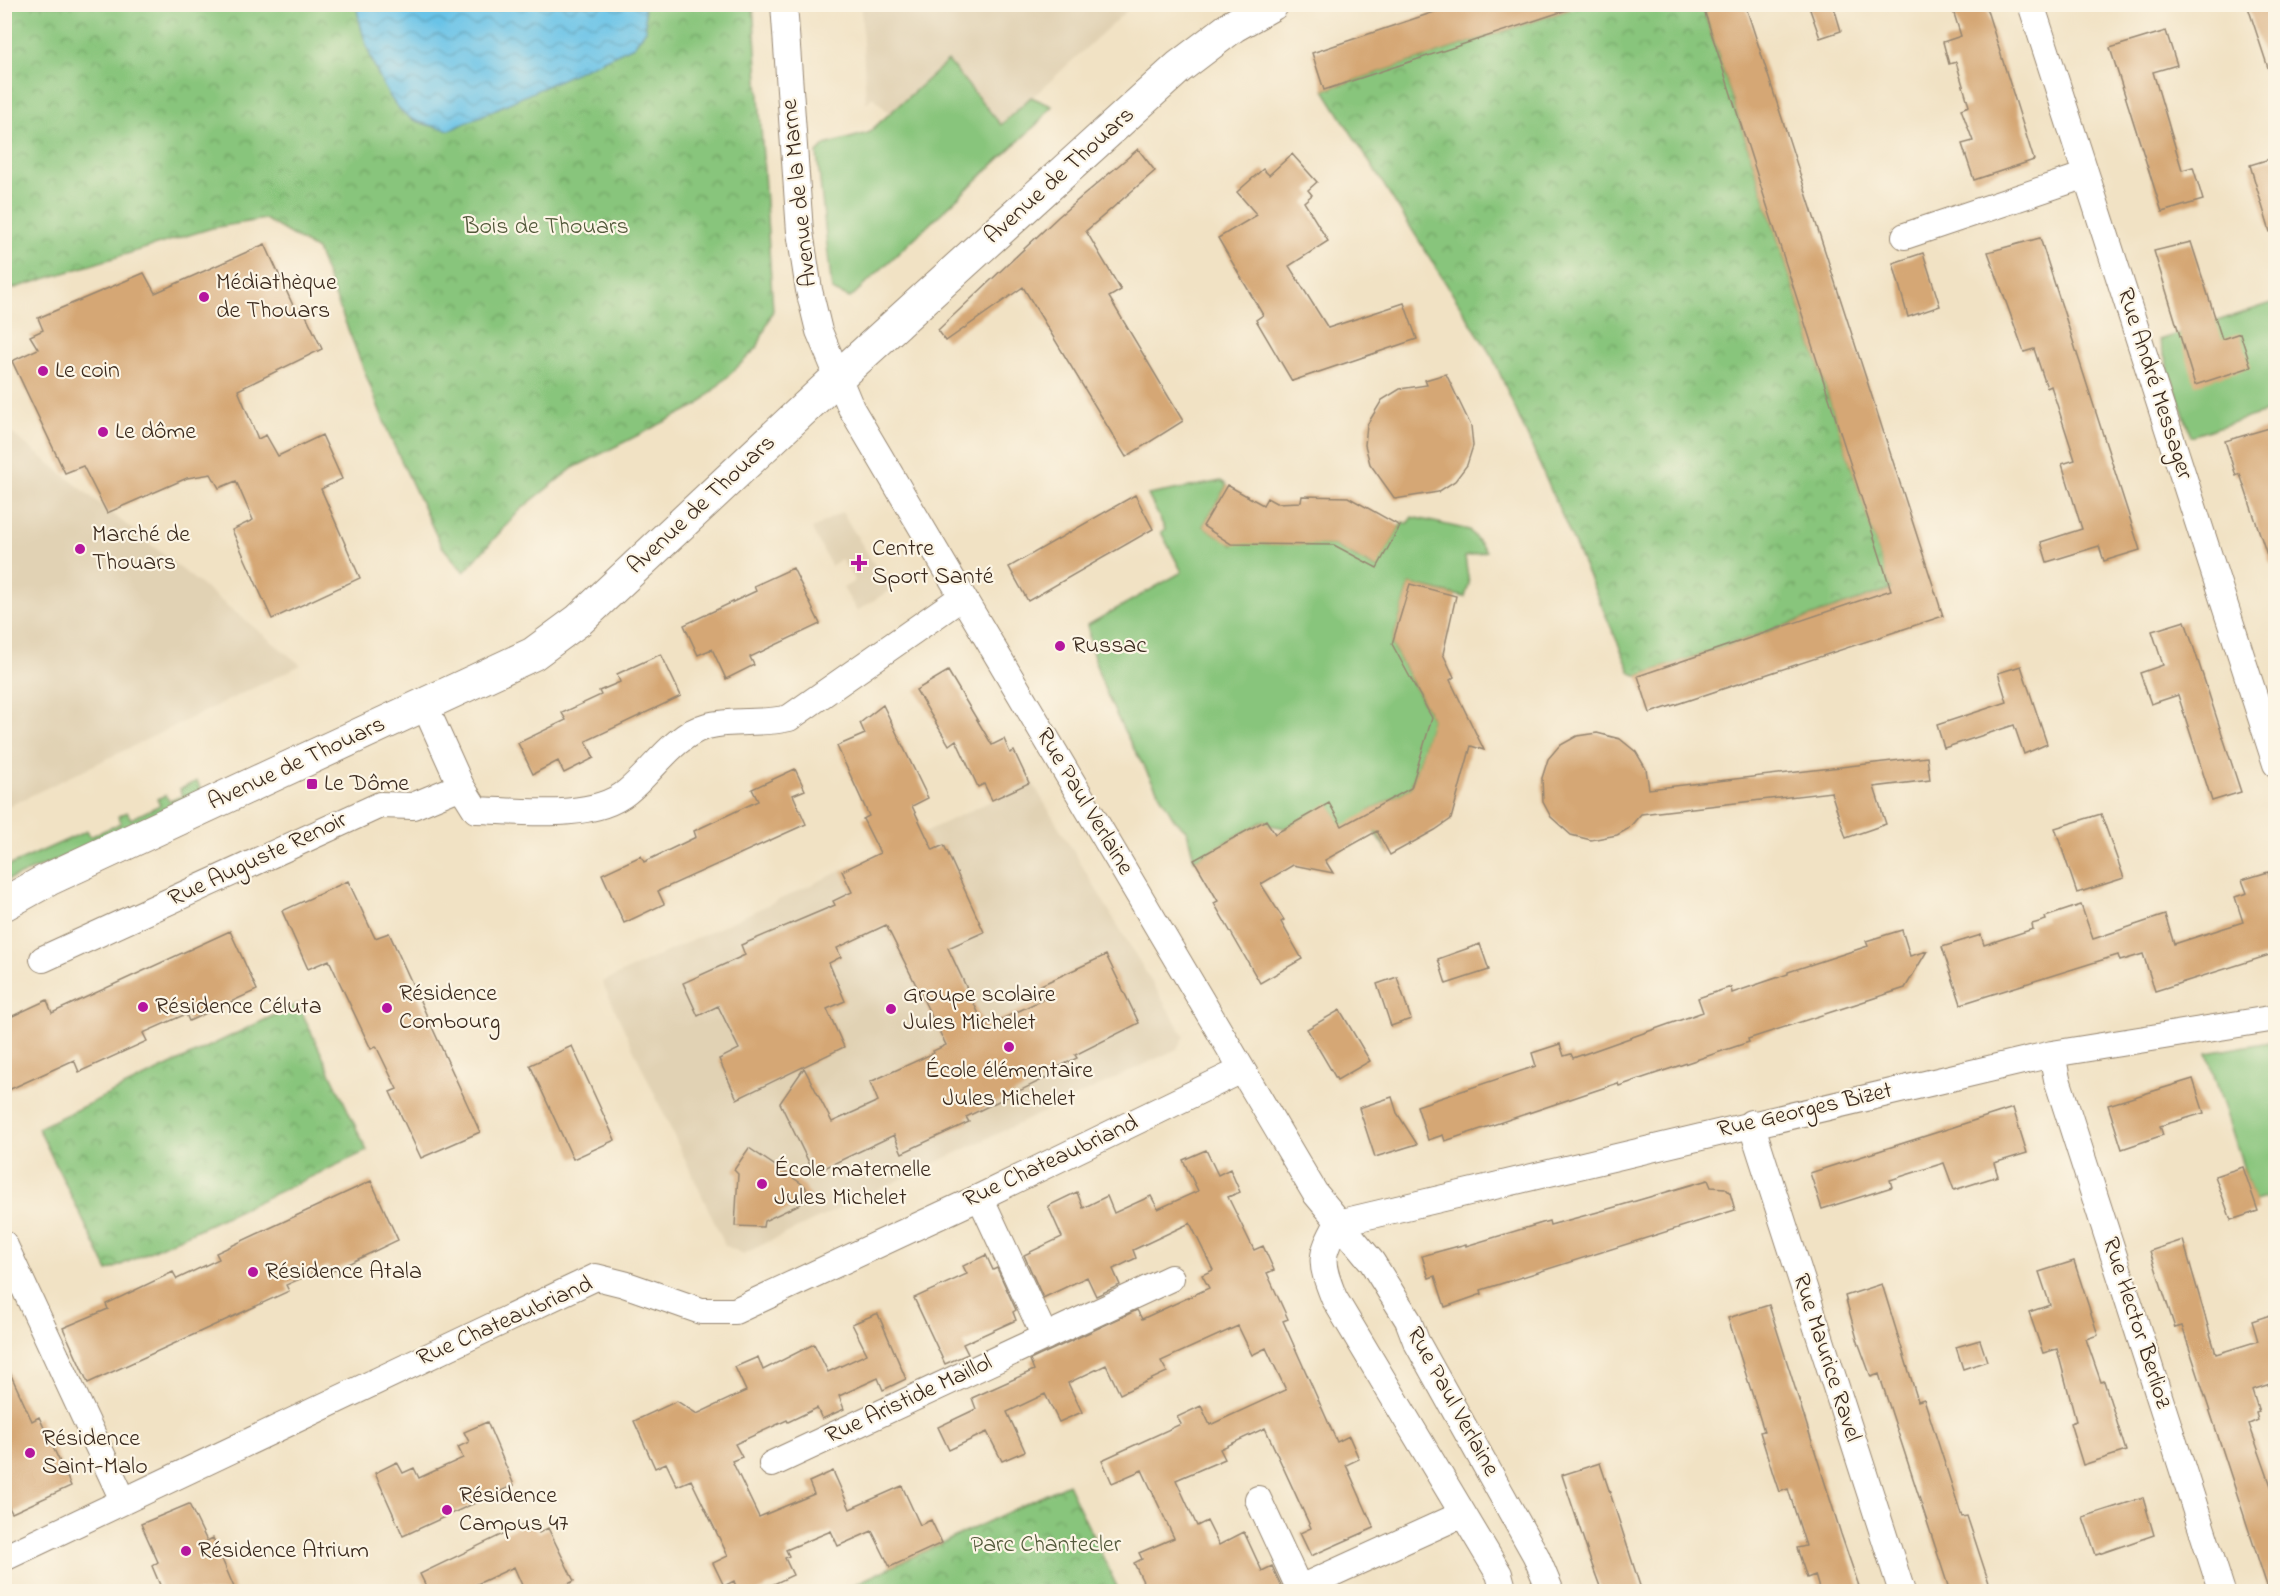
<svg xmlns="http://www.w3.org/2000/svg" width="2280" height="1596" font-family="'Indie Flower',sans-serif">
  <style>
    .built { fill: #e1d2b4 }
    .green { fill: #88c57b; stroke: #62784c; stroke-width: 1.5 }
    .park { fill: url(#park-crowns); stroke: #62784c; stroke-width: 1.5 }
    .water { fill: url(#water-waves); stroke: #527682; stroke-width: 1.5 }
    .building { fill: #d5a775 }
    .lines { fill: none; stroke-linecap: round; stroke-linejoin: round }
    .street-casing { stroke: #968671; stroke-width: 28 }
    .secondary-casing { stroke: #968671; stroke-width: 35 }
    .street { stroke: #fff; stroke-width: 26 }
    .secondary { stroke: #fff; stroke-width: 33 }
    .poi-dot { fill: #b5179e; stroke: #fcf5e5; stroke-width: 2 }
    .labels { text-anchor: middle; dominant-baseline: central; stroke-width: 4.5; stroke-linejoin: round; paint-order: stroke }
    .street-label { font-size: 24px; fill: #3b2a1e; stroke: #fcf5e5 }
    .park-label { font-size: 24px; fill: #52583a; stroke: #fcf5e5 }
    .poi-label { font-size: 24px; fill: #3b2a1e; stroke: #fcf5e5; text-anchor: start }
  </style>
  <defs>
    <pattern id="park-crowns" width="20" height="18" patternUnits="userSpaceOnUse" patternTransform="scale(1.5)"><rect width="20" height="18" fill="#88c57b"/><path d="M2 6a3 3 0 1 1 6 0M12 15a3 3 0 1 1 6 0" fill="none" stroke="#70a064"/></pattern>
    <pattern id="water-waves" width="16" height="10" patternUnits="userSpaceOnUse" patternTransform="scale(1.5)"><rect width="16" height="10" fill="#69c3e7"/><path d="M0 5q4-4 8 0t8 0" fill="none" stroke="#589fbb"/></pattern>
  </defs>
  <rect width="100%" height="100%" fill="#fcf5e5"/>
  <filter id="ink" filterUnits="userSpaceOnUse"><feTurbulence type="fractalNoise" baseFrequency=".0167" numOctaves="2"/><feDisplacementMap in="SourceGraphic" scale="12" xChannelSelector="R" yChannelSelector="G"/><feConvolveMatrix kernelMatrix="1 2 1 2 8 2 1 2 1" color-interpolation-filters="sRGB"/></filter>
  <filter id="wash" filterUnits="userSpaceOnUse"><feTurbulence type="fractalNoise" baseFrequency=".008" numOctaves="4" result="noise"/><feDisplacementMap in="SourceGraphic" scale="24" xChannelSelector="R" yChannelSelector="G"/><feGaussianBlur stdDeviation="1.35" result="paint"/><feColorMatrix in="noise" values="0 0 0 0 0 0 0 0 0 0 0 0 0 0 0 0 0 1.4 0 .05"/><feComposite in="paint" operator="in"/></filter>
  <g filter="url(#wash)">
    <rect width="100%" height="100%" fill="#f1e2c4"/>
    <path class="built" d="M 861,5 L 1133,5 L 939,183 L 868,133 L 889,113 L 873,97 L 866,103 Z
      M 8,430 L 301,665 L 5,808 L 4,432 Z
      M 842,512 L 890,590 L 857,611 L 843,588 L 855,581 L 841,559 L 831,566 L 812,529 Z
      M 1032,782 L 1184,1036 L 1177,1049 L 743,1254 L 725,1245 L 602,982 Z"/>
    <path class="green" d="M 948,61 L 1001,125 L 1031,97 L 1052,106 L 1037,124 L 850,298 L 832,290 L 817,153 L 825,145 L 868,133 Z
      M 2275,302 L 2275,409 L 2191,436 L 2159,340 Z
      M 1221,481 L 1227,485 L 1203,526 L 1233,545 L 1236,543 L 1334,545 L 1376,568 L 1400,526 L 1403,522 L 1407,524 L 1412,517 L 1469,530 L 1486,551 L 1465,557 L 1469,584 L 1465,597 L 1410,584 L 1392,644 L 1432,719 L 1411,788 L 1367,812 L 1390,855 L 1368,823 L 1352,845 L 1329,804 L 1285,828 L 1269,825 L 1265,820 L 1194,860 L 1187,831 L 1174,819 C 1144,766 1092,686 1088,625 L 1182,572 L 1161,532 L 1165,529 L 1148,495 Z
      M 197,781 L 202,793 L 50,863 L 5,881 L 4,868 L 87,831 L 90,837 L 121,823 L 119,816 L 127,812 L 131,819 L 160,805 L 157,799 L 166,795 L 169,801 L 182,796 L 180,789 Z
      M 2275,1041 L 2275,1195 L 2254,1201 L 2207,1053 Z"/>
    <path class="park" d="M 5,5 L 753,5 L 773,310 L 757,348 L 698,405 L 573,468 L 521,509 L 464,572 L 441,545 L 391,439 L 317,250 L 265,219 L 212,228 L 5,291 Z
      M 1583,5 L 1702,5 L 1891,589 L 1638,676 L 1631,673 L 1493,358 L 1324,90 Z
      M 298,1004 L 367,1151 L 108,1271 L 38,1128 Z
      M 1068,1484 L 1119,1591 L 838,1592 Z"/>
    <path class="water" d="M 356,4 L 644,5 L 646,30 L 634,46 L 450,130 C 438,127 421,125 410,118 C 382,101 361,35 356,4 Z"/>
    <g id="blocks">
      <path class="building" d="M 1458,4 L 1570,4 L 1570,9 L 1324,90 L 1312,53 Z
        M 1702,4 L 1745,4 L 1943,616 L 1650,713 L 1638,676 L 1891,590 Z
        M 1808,4 L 1833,4 L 1841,31 L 1820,38 Z
        M 1951,4 L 1985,4 L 2034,160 L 1974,180 L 1962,144 L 1973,141 L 1961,109 L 1969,106 L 1956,62 L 1949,64 L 1943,42 L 1961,36 Z
        M 2247,4 L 2276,4 L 2276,76 L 2271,77 Z
        M 2166,31 L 2177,65 L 2153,72 L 2182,170 L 2193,167 L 2203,200 L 2162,212 L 2110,48 Z
        M 1138,149 L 1155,171 L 1086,231 L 1121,290 L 1109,297 L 1183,421 L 1126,457 L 1023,287 L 946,341 L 938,330 L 1058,217 Z
        M 1292,154 L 1317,182 L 1308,190 L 1312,195 L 1304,202 L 1328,241 L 1289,266 L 1328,328 L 1404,303 L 1417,339 L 1292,381 L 1256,320 L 1263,315 L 1218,238 L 1257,215 L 1237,192 L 1263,169 L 1269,175 Z
        M 2276,157 L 2276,231 L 2270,232 L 2250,165 Z
        M 2040,238 L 2140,550 L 2104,561 L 2099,546 L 2047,562 L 2041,542 L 2082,529 L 2062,464 L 2075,460 L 2051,386 L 2047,388 L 2034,349 L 2024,352 L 1988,252 Z
        M 2191,242 L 2222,339 L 2240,333 L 2251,367 L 2195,385 L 2154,251 Z
        M 265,244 L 296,312 L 303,309 L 322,349 L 238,390 L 258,439 L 266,435 L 278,456 L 322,435 L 342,479 L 321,489 L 360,578 L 272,619 L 232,530 L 253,520 L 236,481 L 219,488 L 211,474 L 187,478 L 107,513 L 83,466 L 65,473 L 12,361 L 38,349 L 30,336 L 43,330 L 38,318 L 144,273 L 155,293 Z
        M 1923,253 L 1940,306 L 1908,317 L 1893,263 Z
        M 1446,374 L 1471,426 L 1473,446 L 1467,465 L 1455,481 L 1438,492 L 1395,499 L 1370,464 L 1365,445 L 1367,425 L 1382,400 L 1400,389 L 1427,385 L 1425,380 Z
        M 2276,426 L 2276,564 L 2270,564 L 2240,474 L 2236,476 L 2225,441 Z
        M 1227,485 L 1263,505 L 1267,498 L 1276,503 L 1301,502 L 1302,496 L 1348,497 L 1400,526 L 1377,568 L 1334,545 L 1231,544 L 1203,526 Z
        M 1135,495 L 1153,529 L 1028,601 L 1009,567 Z
        M 793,568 L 820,624 L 750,657 L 754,665 L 726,679 L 712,649 L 698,655 L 684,625 L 756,591 L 754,586 Z
        M 1410,584 L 1456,596 L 1443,654 L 1454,677 L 1450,680 L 1484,750 L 1471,746 L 1451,819 L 1435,830 L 1390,855 L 1377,831 L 1325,860 L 1333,873 L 1293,865 L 1261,884 L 1284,920 L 1281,922 L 1302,959 L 1260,983 L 1214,903 L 1218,901 L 1194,860 L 1266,820 L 1275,834 L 1329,803 L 1342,826 L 1411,788 L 1432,718 L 1392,644 Z
        M 2185,621 L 2241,792 L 2212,801 L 2178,695 L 2151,704 L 2140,673 L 2163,665 L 2152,631 Z
        M 661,654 L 681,696 L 586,741 L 594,758 L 564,773 L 558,761 L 533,774 L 518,743 L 566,720 L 562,713 L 601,695 L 599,691 L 620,682 L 617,674 Z
        M 2021,666 L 2047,744 L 2024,754 L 2014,725 L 1944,748 L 1937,725 L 2007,702 L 1998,673 Z
        M 948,671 L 992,745 L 1004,739 L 1010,753 L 1014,751 L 1029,783 L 992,800 L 984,784 L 978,787 L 956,740 L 949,745 L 916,690 Z
        M 883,705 L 928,798 L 912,806 L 933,850 L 944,845 L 984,932 L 948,948 L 985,1027 L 1046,998 L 1041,985 L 1106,955 L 1139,1023 L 1075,1055 L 1077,1058 L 1052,1070 L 1054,1074 L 966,1117 L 969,1122 L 902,1153 L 894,1135 L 814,1173 L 780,1103 L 804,1068 L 832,1122 L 878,1101 L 870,1082 L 934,1053 L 933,1051 L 946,1045 L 886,925 L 837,948 L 841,957 L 829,963 L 845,1001 L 827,1009 L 844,1047 L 737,1099 L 719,1059 L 739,1049 L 718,1006 L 698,1016 L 683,983 L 745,955 L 741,945 L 835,905 L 833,901 L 852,892 L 842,871 L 880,853 L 863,819 L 869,816 L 837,746 L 865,734 L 860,723 Z
        M 1597,733 L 1620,739 L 1636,752 L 1646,769 L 1649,789 L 1927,757 L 1930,780 L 1874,787 L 1886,824 L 1846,838 L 1831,792 L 1641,814 L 1628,829 L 1617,835 L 1591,840 L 1571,835 L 1551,817 L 1543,802 L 1542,778 L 1548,759 L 1559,746 L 1577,736 Z
        M 795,769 L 805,790 L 793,795 L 806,824 L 658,891 L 664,904 L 624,923 L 602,874 L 641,856 L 644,862 L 696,837 L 694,831 L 758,801 L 752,789 Z
        M 2101,814 L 2124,878 L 2077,893 L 2055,828 Z
        M 2268,872 L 2276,898 L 2276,953 L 2155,991 L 2143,954 L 2120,961 L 2118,955 L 1961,1004 L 1942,947 L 1981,935 L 1984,945 L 2033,929 L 2032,924 L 2046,920 L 2045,917 L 2081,905 L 2093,939 L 2165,915 L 2174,944 L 2243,922 L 2235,897 L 2247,893 L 2242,880 Z
        M 348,881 L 375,938 L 389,933 L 480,1132 L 421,1158 L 390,1092 L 397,1089 L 376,1046 L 371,1049 L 329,960 L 308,969 L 282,911 Z
        M 1902,930 L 1910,956 L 1927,951 L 1905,988 L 1748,1039 L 1749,1042 L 1619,1086 L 1618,1083 L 1445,1141 L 1443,1135 L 1428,1140 L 1417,1106 L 1536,1066 L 1532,1053 L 1560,1044 L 1564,1056 L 1571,1054 L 1573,1058 L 1703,1012 L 1698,998 L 1731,987 L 1732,993 L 1788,974 L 1788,972 L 1868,946 L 1866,941 Z
        M 230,931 L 257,990 L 189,1021 L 186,1014 L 143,1033 L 147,1041 L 79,1072 L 74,1060 L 4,1092 L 4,1020 L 47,1000 L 52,1013 Z
        M 1480,944 L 1489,970 L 1446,984 L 1438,959 Z
        M 1397,977 L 1411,1019 L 1391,1026 L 1377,984 Z
        M 1340,1010 L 1370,1061 L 1337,1080 L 1307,1029 Z
        M 572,1046 L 615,1140 L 573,1159 L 530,1065 Z
        M 2193,1079 L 2204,1113 L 2160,1126 L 2163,1135 L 2122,1149 L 2108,1105 Z
        M 1392,1097 L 1397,1113 L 1417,1144 L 1375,1157 L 1359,1108 Z
        M 2013,1108 L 2027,1153 L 1994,1163 L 1998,1176 L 1954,1190 L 1944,1163 L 1890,1180 L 1892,1187 L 1822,1209 L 1810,1173 Z
        M 749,1148 L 805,1186 L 811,1199 L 764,1221 L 763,1227 L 735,1226 L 738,1174 L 734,1170 Z
        M 1206,1150 L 1218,1175 L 1230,1169 L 1240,1192 L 1228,1197 L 1254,1250 L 1263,1246 L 1274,1270 L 1267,1273 L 1288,1319 L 1283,1321 L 1337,1442 L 1349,1436 L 1359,1459 L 1346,1465 L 1374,1528 L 1311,1556 L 1300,1533 L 1311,1528 L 1265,1428 L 1220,1449 L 1225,1459 L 1176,1480 L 1197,1526 L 1207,1521 L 1219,1545 L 1244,1532 L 1262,1571 L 1272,1566 L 1284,1592 L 1148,1592 L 1134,1563 L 1142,1559 L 1139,1553 L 1174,1538 L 1142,1470 L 1112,1483 L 1102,1460 L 1181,1424 L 1177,1417 L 1201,1406 L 1210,1425 L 1286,1390 L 1266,1348 L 1252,1355 L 1238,1326 L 1161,1361 L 1167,1372 L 1120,1394 L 1106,1365 L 1068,1383 L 1082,1412 L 1059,1422 L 1045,1394 L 1007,1412 L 1025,1451 L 1002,1461 L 987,1432 L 949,1450 L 938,1427 L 976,1409 L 972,1398 L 1034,1370 L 1030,1360 L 1137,1310 L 1142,1319 L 1209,1288 L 1202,1275 L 1213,1270 L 1190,1223 L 1133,1250 L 1136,1258 L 1113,1269 L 1120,1285 L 1096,1296 L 1087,1277 L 1043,1298 L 1024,1255 L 1062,1237 L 1048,1206 L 1077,1192 L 1083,1208 L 1107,1196 L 1114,1213 L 1151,1196 L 1158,1209 L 1198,1191 L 1183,1160 Z
        M 2243,1167 L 2258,1211 L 2231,1220 L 2215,1176 Z
        M 1708,1180 L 1711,1187 L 1725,1188 L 1730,1193 L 1735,1210 L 1481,1290 L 1482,1294 L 1445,1307 L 1435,1276 L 1429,1278 L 1422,1256 L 1466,1244 L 1466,1246 L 1549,1221 L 1550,1225 L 1598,1212 Z
        M 371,1181 L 398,1240 L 331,1272 L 328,1266 L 286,1285 L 289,1291 L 88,1383 L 63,1328 L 108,1309 L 106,1304 L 173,1272 L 177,1279 L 219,1259 L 216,1253 Z
        M 2183,1240 L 2216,1354 L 2258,1341 L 2252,1321 L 2276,1313 L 2276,1382 L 2252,1390 L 2259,1412 L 2256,1413 L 2258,1420 L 2249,1424 L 2276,1500 L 2276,1592 L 2269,1592 L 2182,1326 L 2175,1328 L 2150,1251 Z
        M 986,1255 L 993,1270 L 997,1268 L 1016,1310 L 1013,1312 L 1016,1320 L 963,1344 L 968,1354 L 945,1364 L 914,1298 L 967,1274 L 963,1266 Z
        M 2074,1261 L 2098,1335 L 2086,1339 L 2101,1382 L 2104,1381 L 2126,1451 L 2083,1465 L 2070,1423 L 2076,1421 L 2057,1349 L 2043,1353 L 2029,1312 L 2050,1305 L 2039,1272 Z
        M 1882,1284 L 1918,1401 L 1924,1399 L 1962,1517 L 1967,1516 L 1992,1592 L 1950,1592 L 1879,1374 L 1871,1377 L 1857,1339 L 1845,1296 Z
        M 1769,1305 L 1841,1534 L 1861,1592 L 1820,1592 L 1815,1575 L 1807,1578 L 1797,1548 L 1806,1546 L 1788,1489 L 1779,1492 L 1773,1474 L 1760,1432 L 1764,1431 L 1728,1318 Z
        M 876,1314 L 878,1314 L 906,1379 L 883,1390 L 878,1378 L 839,1396 L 844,1409 L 822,1419 L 817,1408 L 788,1422 L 787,1420 L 735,1444 L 742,1457 L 732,1461 L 759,1517 L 814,1494 L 809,1482 L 833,1471 L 850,1509 L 902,1486 L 920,1525 L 931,1520 L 942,1543 L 890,1567 L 872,1531 L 838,1546 L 831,1531 L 786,1550 L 789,1556 L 785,1558 L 793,1575 L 757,1592 L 738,1592 L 734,1581 L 724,1586 L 713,1563 L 728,1556 L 691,1480 L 677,1486 L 666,1463 L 655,1468 L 634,1421 L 677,1401 L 697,1414 L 746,1391 L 735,1367 L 758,1357 L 763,1370 L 814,1344 L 828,1372 L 867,1354 L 852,1324 Z
        M 1980,1340 L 1987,1361 L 1963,1369 L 1956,1347 Z
        M 4,1360 L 32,1421 L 39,1417 L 71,1486 L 12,1513 L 4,1498 Z
        M 487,1422 L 514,1485 L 403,1536 L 375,1473 L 397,1462 L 403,1473 L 414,1468 L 419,1478 L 463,1458 L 458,1447 L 469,1442 L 464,1432 Z
        M 1600,1463 L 1614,1505 L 1642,1592 L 1602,1592 L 1591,1562 L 1562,1475 Z
        M 2143,1498 L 2154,1535 L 2096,1555 L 2083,1517 Z
        M 189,1504 L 207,1541 L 213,1538 L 236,1592 L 163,1592 L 152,1566 L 158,1562 L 141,1524 Z
        M 532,1520 L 539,1533 L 548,1528 L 574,1581 L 553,1592 L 525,1592 L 514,1567 L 460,1592 L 429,1592 L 420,1574 Z"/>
    </g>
  </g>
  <g filter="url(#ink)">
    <use href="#blocks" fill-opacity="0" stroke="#968671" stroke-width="1.5"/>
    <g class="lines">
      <g class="street-casing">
        <path id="street" d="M 784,4 L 800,232 L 809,290 L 819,331 L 851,408 L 1315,1193 L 1372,1262 L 1408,1320 L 1416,1341 L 1536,1556 L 1551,1592
          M 2031,4 L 2276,764
          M 1905,236 L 2086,175
          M 461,786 L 476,810 C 519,811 592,821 627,792 C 653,771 674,735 707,726 C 733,719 760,725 789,718 L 962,597
          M 43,959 L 380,805 L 413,806 L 461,786 L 424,704
          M 2052,1054 L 2057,1079 L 2222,1592
          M 1751,1123 L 1902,1592
          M 980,1197 L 1045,1337
          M 1338,1223 L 2052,1054 L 2276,1018
          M 1338,1223 C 1319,1257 1320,1262 1334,1298 L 1499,1574 L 1504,1592
          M 4,1244 L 123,1500
          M 772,1464 L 1171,1278
          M 1258,1499 L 1301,1592
          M 4,1558 L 596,1277 L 624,1284 L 701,1311 L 735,1311 L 980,1197 L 1242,1070
          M 1300,1588 L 1463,1514"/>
      </g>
      <g class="secondary-casing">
        <path id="secondary" d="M 4,904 L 49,879 L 533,654 L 579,620 L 838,377 L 1179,67 L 1233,26 L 1272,4"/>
      </g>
      <use href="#street" class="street"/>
      <use href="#secondary" class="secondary"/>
    </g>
  </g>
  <g class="poi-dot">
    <circle cx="204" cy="297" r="6"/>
    <circle cx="43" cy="371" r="6"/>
    <circle cx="103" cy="432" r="6"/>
    <circle cx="80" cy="549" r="6"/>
    <path d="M856 554h6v6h6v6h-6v6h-6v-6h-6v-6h6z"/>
    <circle cx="1060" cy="646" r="6"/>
    <rect x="306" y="778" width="12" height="12" rx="3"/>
    <circle cx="143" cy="1007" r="6"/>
    <circle cx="387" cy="1008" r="6"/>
    <circle cx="891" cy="1009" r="6"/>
    <circle cx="1009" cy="1047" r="6"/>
    <circle cx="762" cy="1184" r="6"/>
    <circle cx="253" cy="1272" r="6"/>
    <circle cx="30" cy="1453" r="6"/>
    <circle cx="447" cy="1510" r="6"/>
    <circle cx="186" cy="1551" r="6"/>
  </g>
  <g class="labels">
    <g class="street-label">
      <text transform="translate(1060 176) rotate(-42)">Avenue de Thouars</text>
      <text transform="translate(800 193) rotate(-96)">Avenue de la Marne</text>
      <text transform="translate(2154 384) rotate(72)">Rue André Messager</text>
      <text transform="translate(702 505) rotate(-43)">Avenue de Thouars</text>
      <text transform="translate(297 764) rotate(-25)">Avenue de Thouars</text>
      <text transform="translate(1084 802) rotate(59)">Rue Paul Verlaine</text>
      <text transform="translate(258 860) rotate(-25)">Rue Auguste Renoir</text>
      <text transform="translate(1805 1111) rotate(-13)">Rue Georges Bizet</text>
      <text transform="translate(1051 1162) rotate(-25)">Rue Chateaubriand</text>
      <text transform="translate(505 1322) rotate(-24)">Rue Chateaubriand</text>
      <text transform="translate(2136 1323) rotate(72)">Rue Hector Berlioz</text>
      <text transform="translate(1826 1358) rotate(72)">Rue Maurice Ravel</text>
      <text transform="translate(909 1400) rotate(-25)">Rue Aristide Maillol</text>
      <text transform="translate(1452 1402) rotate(61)">Rue Paul Verlaine</text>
    </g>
    <g class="park-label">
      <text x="546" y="227">Bois de Thouars</text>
      <text x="1046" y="1545">Parc Chantecler</text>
    </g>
    <g class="poi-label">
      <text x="216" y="283">Médiathèque<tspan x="216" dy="28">de Thouars</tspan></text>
      <text x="55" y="371">Le coin</text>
      <text x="115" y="432">Le dôme</text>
      <text x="92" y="535">Marché de<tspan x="92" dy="28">Thouars</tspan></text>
      <text x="872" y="549">Centre<tspan x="872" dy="28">Sport Santé</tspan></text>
      <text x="1072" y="646">Russac</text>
      <text x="324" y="784">Le Dôme</text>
      <text x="399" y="994">Résidence<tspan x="399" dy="28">Combourg</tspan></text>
      <text x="903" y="995">Groupe scolaire<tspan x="903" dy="28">Jules Michelet</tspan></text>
      <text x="155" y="1007">Résidence Céluta</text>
      <text x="1009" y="1071" text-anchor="middle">École élémentaire<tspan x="1009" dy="28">Jules Michelet</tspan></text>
      <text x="774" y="1170">École maternelle<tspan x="774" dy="28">Jules Michelet</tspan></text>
      <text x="265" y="1272">Résidence Atala</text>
      <text x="42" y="1439">Résidence<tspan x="42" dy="28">Saint-Malo</tspan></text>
      <text x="459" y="1496">Résidence<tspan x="459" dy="28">Campus 47</tspan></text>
      <text x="198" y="1551">Résidence Atrium</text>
    </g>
  </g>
  <rect width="2280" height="1596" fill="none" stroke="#fcf5e5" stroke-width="24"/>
</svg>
